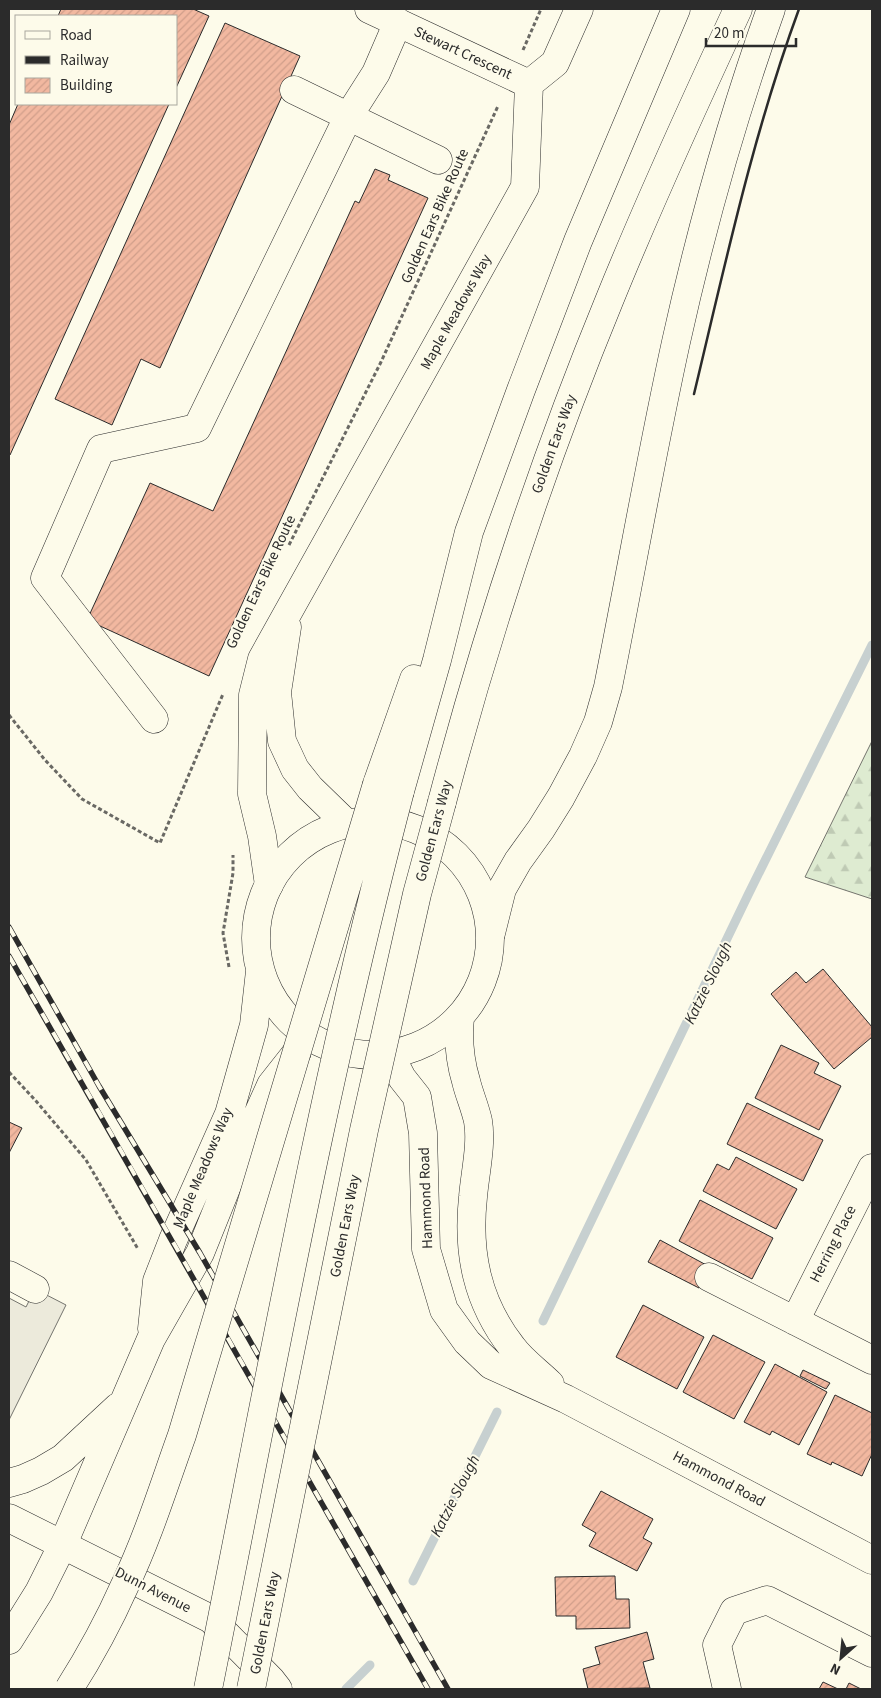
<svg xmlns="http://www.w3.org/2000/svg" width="881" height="1698" font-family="'Source Sans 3',sans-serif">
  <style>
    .forest { fill: url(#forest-firs); stroke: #74746e }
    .parking { fill: #eceadb; stroke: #74746e }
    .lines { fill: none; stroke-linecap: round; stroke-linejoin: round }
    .stream { stroke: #c7d0d0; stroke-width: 9 }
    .building { fill: url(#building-hatch); stroke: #2b2b2b }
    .minor-casing { stroke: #2b2b2b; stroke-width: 29 }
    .major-casing { stroke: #2b2b2b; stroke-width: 29 }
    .highway-casing { stroke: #2b2b2b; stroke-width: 29 }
    .path { stroke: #6a6964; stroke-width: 3; stroke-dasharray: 4 2.5; stroke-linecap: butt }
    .minor { stroke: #fdfbea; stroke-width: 28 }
    .major { stroke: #fdfbea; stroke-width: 28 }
    .highway { stroke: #fdfbea; stroke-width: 28 }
    .rail-casing { stroke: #2b2b2b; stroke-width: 5.5 }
    .rail { stroke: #fdfbea; stroke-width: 4; stroke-dasharray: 11; stroke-linecap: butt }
    .highway-bridge-casing { stroke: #2b2b2b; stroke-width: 29; stroke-linecap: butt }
    .highway-bridge { stroke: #fdfbea; stroke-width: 28 }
    .wall { stroke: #2b2b2b; stroke-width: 2.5 }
    .labels { text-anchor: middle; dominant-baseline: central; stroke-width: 4; stroke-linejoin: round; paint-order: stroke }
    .street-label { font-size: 15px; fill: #2b2b2b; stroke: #fdfbea }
    .water-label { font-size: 16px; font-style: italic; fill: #2b2b2b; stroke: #fdfbea }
  </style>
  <defs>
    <pattern id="forest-firs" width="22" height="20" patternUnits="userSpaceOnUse" patternTransform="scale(1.25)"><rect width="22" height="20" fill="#deebd1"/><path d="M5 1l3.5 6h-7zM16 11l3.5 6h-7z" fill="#bfcab4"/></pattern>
    <pattern id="building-hatch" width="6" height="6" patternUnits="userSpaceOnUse" patternTransform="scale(1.25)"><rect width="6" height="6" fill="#f2b8a0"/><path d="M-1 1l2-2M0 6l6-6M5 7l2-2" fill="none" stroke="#d09e8a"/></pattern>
  </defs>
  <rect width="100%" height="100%" fill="#fdfbea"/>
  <path class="forest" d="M 872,741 L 872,899 L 805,877 Z"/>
  <path class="parking" d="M 35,1289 L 66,1305 L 9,1420 L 9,1298 L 26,1307 Z"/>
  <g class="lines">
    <path class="stream" d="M 543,1321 L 748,895 L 872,645
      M 413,1581 L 497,1412
      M 346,1689 L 370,1665"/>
  </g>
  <path class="building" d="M 61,9 L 193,9 L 209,16 L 176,88 L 176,16 L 58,16 Z
    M 225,23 L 300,56 L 160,368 L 141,359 L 112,425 L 55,399 Z
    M 18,104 L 169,104 L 10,455 L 9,454 L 9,125 Z
    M 375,169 L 390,175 L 388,180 L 428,198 L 209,676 L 87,620 L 150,483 L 213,511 L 355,201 L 359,203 Z
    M 823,969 L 872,1027 L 872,1037 L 834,1069 L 771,994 L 796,972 L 806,983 Z
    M 781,1045 L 819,1063 L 814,1073 L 841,1086 L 819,1130 L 755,1098 Z
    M 747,1103 L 823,1140 L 803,1181 L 727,1144 Z
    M 9,1122 L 22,1128 L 9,1153 Z
    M 736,1157 L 797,1189 L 776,1229 L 703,1191 L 717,1164 L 729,1170 Z
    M 700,1200 L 773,1238 L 752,1279 L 679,1241 Z
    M 660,1240 L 710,1267 L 699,1288 L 648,1262 Z
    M 643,1305 L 704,1337 L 677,1389 L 616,1357 Z
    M 713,1335 L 765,1362 L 734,1419 L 683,1392 Z
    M 775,1364 L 827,1392 L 799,1445 L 772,1431 L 770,1435 L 744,1422 Z
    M 803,1370 L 830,1383 L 826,1389 L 800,1376 Z
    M 835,1395 L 872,1413 L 872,1454 L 862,1476 L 832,1462 L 831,1465 L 807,1454 Z
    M 601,1491 L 653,1519 L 643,1538 L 652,1543 L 637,1571 L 589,1546 L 596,1533 L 582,1525 Z
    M 615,1576 L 616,1599 L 629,1599 L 630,1628 L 576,1629 L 576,1616 L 556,1616 L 555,1577 Z
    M 647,1632 L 654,1659 L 643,1662 L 650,1688 L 588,1689 L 583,1669 L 600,1664 L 595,1647 Z
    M 823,1682 L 838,1689 L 819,1689 Z
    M 849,1683 L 861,1689 L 846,1689 Z"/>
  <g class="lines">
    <g class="minor-casing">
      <path id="minor" d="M 369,9 L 529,84
        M 294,90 L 438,160
        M 287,627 L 277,692 L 282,741 L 295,769 L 310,788 L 345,822
        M 154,719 L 45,578 L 101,449 L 197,428 L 348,117 L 376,73 L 398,22
        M 269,885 L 262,836 L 252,794 L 253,695 L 262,659 L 525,187 L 529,84 L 555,63 L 579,9
        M 9,1275 L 35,1289
        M 709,1277 L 872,1360
        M 795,1321 L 872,1168
        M 9,1518 L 211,1619 L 271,1680 L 278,1689
        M 727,1689 L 717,1645 L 734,1611 L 767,1600 L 872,1653"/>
    </g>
    <g class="major-casing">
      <path id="major" d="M256 938a117 117 0 1 1 234 0a117 117 0 1 1-234 0Z
        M 460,1017 C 458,1037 460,1061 466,1081 C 469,1094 475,1107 478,1121 C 482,1144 475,1173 473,1197 C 467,1253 477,1302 512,1347 C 522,1361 538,1372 550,1384
        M 391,1057 L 402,1078 L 417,1097 L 423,1133 L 426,1249 L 444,1310 L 467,1342 L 491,1365 L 566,1399 L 872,1560
        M 152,1329 L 157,1281 L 173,1240 L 229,1114 L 254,1025 L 260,971
        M 9,1483 L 23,1479 L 41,1471 L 63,1458 L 118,1407
        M 9,1640 L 39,1592 L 63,1544 L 151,1339 L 200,1253 L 239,1156 L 271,1085 L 297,1052"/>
    </g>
    <g class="highway-casing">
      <path id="highway" d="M 377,784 L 414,679
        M 400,791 L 437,660 L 469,532 L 521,390 L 578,241 L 676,9
        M 442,802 C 487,632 542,464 609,301 C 649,202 693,106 738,9
        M 491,933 L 502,889 L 518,861 L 541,829 L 561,797 L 583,756 L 598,722 L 608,687 C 631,572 651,456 676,342 C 701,229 732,118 771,9"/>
    </g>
    <path class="path" d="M 523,50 L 541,9
      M 289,545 L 381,362 L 498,106
      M 9,715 L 45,760 L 82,799 L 160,843 L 223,694
      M 229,967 L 223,933 L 233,873 L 233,855
      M 9,1072 L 36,1101 L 86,1160 L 138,1249"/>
    <use href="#minor" class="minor"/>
    <use href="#major" class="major"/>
    <use href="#highway" class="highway"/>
    <g class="rail-casing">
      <path id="rail" d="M 9,927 L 99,1086 L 200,1253 L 448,1689
        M 9,956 C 150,1200 288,1445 428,1689"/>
    </g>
    <use href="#rail" class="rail"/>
    <g class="highway-bridge-casing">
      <path id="highway-bridge" d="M 69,1689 C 90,1656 109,1621 125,1585 C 148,1537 164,1485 182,1435 L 377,784
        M 208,1689 C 268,1389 322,1087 400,791
        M 251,1689 L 364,1130 L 417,894 L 442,802"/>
    </g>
    <use href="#highway-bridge" class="highway-bridge"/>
    <path class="wall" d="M 694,394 C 725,265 753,134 799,9"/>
  </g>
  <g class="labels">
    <g class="street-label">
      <text transform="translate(463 53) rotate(25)">Stewart Crescent</text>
      <text transform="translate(435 216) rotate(-66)">Golden Ears Bike Route</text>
      <text transform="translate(456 312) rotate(-61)">Maple Meadows Way</text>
      <text transform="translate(554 444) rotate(-70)">Golden Ears Way</text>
      <text transform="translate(261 582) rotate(-65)">Golden Ears Bike Route</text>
      <text transform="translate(434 831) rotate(-75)">Golden Ears Way</text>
      <text transform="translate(203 1168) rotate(-67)">Maple Meadows Way</text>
      <text transform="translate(426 1198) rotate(-92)">Hammond Road</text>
      <text transform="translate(345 1226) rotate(-79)">Golden Ears Way</text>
      <text transform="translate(833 1244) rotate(-63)">Herring Place</text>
      <text transform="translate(719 1479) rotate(28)">Hammond Road</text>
      <text transform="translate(153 1590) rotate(27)">Dunn Avenue</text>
      <text transform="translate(265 1623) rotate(-79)">Golden Ears Way</text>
    </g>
    <g class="water-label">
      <text transform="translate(708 983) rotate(-64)">Katzie Slough</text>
      <text transform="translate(455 1496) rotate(-63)">Katzie Slough</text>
    </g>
  </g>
  <rect width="881" height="1698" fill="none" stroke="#2b2b2b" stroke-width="20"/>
  <rect x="15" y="15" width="162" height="90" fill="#fdfbea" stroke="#a9a89e"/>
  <rect x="25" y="31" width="25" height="8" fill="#fdfbea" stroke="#a9a89e"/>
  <text x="60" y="40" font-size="15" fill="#2b2b2b">Road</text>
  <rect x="25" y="56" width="25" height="8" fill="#2b2b2b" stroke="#a9a89e"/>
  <text x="60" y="65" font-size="15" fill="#2b2b2b">Railway</text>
  <rect x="25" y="78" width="25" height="15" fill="url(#building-hatch)" stroke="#a9a89e"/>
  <text x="60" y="90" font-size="15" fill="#2b2b2b">Building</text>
  <g transform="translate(841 1658) rotate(207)" stroke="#fdfbea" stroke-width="4" paint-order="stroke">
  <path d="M0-4L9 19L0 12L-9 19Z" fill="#2b2b2b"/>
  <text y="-8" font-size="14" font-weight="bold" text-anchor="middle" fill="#2b2b2b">N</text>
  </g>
  <path d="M706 38v8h90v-8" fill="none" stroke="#2b2b2b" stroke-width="2.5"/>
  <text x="714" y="38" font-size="15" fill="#2b2b2b" stroke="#fdfbea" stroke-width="4" paint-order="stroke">20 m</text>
</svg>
